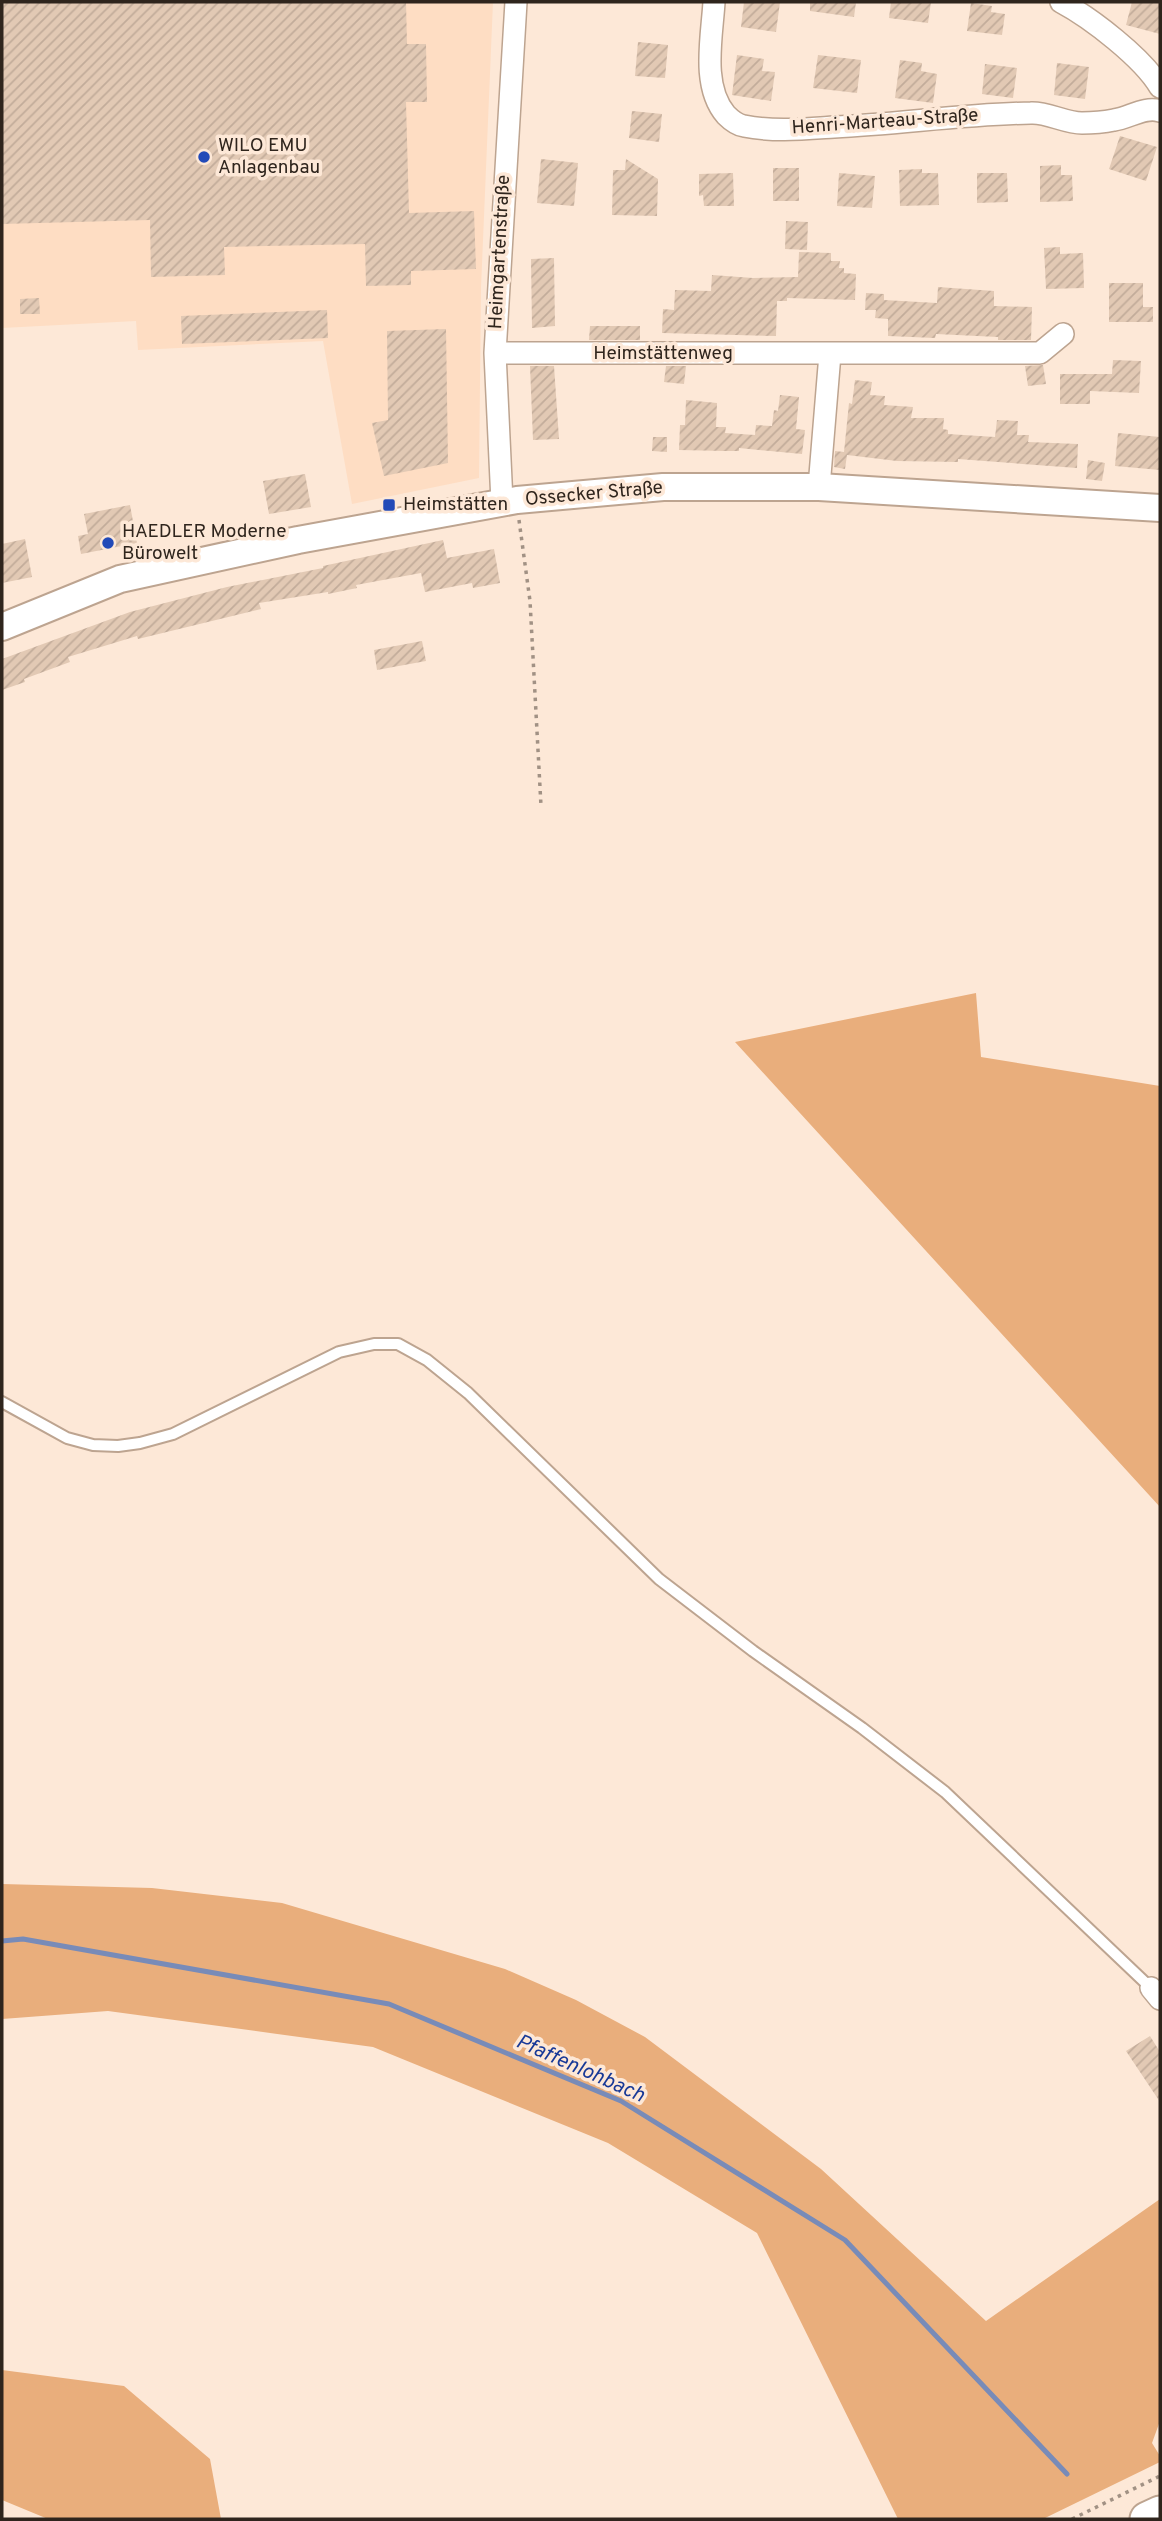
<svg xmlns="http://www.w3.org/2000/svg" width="1162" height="2521" font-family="Overpass,sans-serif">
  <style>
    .built { fill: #feddc3 }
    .grass { fill: #e9ae7c }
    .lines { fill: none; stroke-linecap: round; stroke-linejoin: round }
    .stream { stroke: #788bb8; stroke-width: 5 }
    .building { fill: url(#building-hatch) }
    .service-casing { stroke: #bda490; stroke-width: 14 }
    .minor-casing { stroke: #bda490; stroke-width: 24 }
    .tertiary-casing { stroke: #bda490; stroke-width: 30 }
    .primary-casing { stroke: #bda490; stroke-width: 37 }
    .path { stroke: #a19184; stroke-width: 3.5; stroke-dasharray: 3.5 5; stroke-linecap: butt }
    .service { stroke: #fff; stroke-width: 10 }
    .minor { stroke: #fff; stroke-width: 21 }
    .tertiary { stroke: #fff; stroke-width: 26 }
    .primary { stroke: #fff; stroke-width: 33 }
    .poi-dot { fill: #224ab8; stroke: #fde8d7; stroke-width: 2.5 }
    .labels { text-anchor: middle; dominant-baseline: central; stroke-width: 7; stroke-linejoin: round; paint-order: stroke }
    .street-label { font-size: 19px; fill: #2f251d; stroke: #fde8d7 }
    .poi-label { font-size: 19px; fill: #2f251d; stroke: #fde8d7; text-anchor: start }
    .water-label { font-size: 21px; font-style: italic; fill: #183997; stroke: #fde8d7 }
  </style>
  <defs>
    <pattern id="building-hatch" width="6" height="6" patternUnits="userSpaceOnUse" patternTransform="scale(1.75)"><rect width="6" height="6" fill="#e2c9b4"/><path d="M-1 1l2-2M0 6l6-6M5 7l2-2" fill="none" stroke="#c2ac9a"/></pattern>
  </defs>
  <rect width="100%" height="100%" fill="#fde8d7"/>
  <path class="built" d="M 2,2 L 493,2 L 481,288 L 479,478 L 352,504 L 323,341 L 138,350 L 136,321 L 2,328 Z"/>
  <path class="grass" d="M 976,993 L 981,1057 L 1160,1086 L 1160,1507 L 735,1042 Z
    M 2,1884 L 152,1888 L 282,1903 L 505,1969 L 576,2000 L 645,2037 L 821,2169 L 986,2321 L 1160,2199 L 1160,2421 L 1152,2443 L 1160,2456 L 1160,2462 L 1043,2519 L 898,2519 L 757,2233 L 608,2143 L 373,2047 L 108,2011 L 2,2019 Z
    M 2,2370 L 124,2386 L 210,2459 L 221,2519 L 48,2519 L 2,2500 Z"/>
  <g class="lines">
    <path class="stream" d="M 2,1941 L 23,1939 L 389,2004 L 621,2101 L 845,2240 L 1067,2474"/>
  </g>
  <path class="building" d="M 2,2 L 406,2 L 407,44 L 426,44 L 427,102 L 406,102 L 409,213 L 474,211 L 476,269 L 411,271 L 411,285 L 366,286 L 365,244 L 224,247 L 225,275 L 151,277 L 150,220 L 2,224 Z
    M 744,2 L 780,2 L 776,32 L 741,27 Z
    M 810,2 L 856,2 L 854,17 L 810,11 Z
    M 891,2 L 931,2 L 928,23 L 889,18 Z
    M 1132,2 L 1160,2 L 1160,34 L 1126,25 Z
    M 971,3 L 992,6 L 991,12 L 1005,14 L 1002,35 L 967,31 Z
    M 638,42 L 668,45 L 665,78 L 635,76 Z
    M 737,55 L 764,59 L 762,71 L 775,72 L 771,101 L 732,95 Z
    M 818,55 L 861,60 L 857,93 L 813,88 Z
    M 900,60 L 922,63 L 921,71 L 937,74 L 933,103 L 895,98 Z
    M 1057,63 L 1089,67 L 1085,99 L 1054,95 Z
    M 985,64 L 1017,68 L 1013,98 L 982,94 Z
    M 632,111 L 662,114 L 659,142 L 629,138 Z
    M 1120,136 L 1157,147 L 1146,181 L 1109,169 Z
    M 541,159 L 578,163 L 574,206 L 537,203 Z
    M 626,159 L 658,179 L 657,216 L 612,215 L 613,170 L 625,170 Z
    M 1061,165 L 1061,175 L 1072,175 L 1073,201 L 1040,202 L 1040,166 Z
    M 773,168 L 799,168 L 799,201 L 773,201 Z
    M 922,169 L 922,173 L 938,173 L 939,205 L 900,206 L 899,170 Z
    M 733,173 L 734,206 L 704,206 L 703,195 L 699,196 L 699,174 Z
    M 839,173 L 875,176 L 872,208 L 837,206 Z
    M 977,173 L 1007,173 L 1008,202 L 977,203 Z
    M 786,221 L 808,222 L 807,250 L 785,249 Z
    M 1060,247 L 1060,254 L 1083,253 L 1084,288 L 1046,289 L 1044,248 Z
    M 799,252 L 831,253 L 831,261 L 840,261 L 839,268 L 844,268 L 844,273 L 856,274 L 855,300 L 787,298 L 787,301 L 777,301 L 776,336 L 662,333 L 663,309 L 674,310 L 675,290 L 711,291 L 712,275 L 753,278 L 798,277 Z
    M 554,258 L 555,326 L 532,328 L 531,259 Z
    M 1109,283 L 1143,283 L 1143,307 L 1153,307 L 1153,322 L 1109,322 Z
    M 938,287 L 994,291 L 994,306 L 1032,307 L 1031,340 L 998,340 L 998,337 L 936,334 L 935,338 L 888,336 L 888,319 L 875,318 L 876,310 L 865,310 L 866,293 L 884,294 L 884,300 L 937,303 Z
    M 39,298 L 40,314 L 20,314 L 20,299 Z
    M 327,310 L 328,338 L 182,344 L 181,316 Z
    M 590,326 L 640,326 L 640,340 L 589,340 Z
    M 446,329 L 448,463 L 384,476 L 372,423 L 388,420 L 387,331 Z
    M 1113,360 L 1141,361 L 1139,393 L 1090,391 L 1090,404 L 1060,404 L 1060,374 L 1112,374 Z
    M 1043,365 L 1046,384 L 1028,386 L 1025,366 Z
    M 530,366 L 554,366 L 559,439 L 533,440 Z
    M 666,366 L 686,366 L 684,384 L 664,382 Z
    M 855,380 L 872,382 L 870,395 L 885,396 L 884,405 L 913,407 L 911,418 L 944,418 L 943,429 L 948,430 L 948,434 L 995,437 L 997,420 L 1018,421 L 1017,435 L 1029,435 L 1028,442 L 1078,444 L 1077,468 L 958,459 L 958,462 L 897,461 L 847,455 L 845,469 L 834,467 L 835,451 L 844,452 L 849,403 L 852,404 Z
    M 780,395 L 799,397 L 796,429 L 805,430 L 802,454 L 739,448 L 739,451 L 725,451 L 679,450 L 680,425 L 685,425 L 686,400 L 717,403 L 716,427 L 726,427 L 725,433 L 755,435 L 756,425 L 772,426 L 774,410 L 778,411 Z
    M 1118,433 L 1160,437 L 1160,470 L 1115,466 Z
    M 653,437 L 667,437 L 667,452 L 652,451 Z
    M 1088,460 L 1105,463 L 1102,481 L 1086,479 Z
    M 305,474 L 311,507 L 269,514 L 263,481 Z
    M 130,505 L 137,543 L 81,554 L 78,536 L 88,534 L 84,514 Z
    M 25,539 L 32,577 L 2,583 L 2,544 Z
    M 443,540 L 447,558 L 494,549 L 500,583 L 473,588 L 472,583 L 425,592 L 421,573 L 356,585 L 357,588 L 328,594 L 328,592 L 259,603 L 261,609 L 138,639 L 137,636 L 68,657 L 70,662 L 24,679 L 25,682 L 2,690 L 2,659 L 130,612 L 227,587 L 323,568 L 323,566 Z
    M 422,641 L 426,661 L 377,670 L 374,650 Z
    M 1150,2036 L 1160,2052 L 1160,2102 L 1126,2051 Z"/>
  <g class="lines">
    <g class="service-casing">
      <path id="service" d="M 2,1402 L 67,1438 L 93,1445 L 118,1446 L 140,1443 L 173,1434 L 339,1352 L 374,1344 L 398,1344 L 427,1360 L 468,1393 L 659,1579 L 753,1651 L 862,1728 L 945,1792 L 1151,1988"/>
    </g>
    <g class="minor-casing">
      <path id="minor" d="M 714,2 C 712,37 701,86 726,115 C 731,120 738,125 744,126 C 774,132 804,129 834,127 C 900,124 965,114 1031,113 C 1047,112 1065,123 1082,123 C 1093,123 1104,122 1114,120 C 1129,118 1145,106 1160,111
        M 1061,2 C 1091,18 1143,58 1160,87
        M 495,353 L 1040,353 L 1063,334
        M 819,487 L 830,354
        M 502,502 L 495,353 L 516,2
        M 1151,1988 L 1160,1999"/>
    </g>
    <g class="tertiary-casing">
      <path id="tertiary" d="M 2,627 L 120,579 L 298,540 L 517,500 L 663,487 L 819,487 L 1160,508"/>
    </g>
    <g class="primary-casing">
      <path id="primary" d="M 1147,2519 L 1160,2513"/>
    </g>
    <path class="path" d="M 519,520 L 530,601 L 541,806
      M 1072,2519 L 1160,2476"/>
    <use href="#service" class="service"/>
    <use href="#minor" class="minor"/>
    <use href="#tertiary" class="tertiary"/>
    <use href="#primary" class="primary"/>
  </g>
  <g class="poi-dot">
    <circle cx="204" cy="157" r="7"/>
    <rect x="382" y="498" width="14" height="14" rx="3.5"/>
    <circle cx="108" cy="543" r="7"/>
  </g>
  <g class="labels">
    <g class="street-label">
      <text transform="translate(885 122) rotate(-4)">Henri-Marteau-Straße</text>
      <text transform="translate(500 252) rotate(-87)">Heimgartenstraße</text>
      <text x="663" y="354">Heimstättenweg</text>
      <text transform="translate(594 494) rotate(-5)">Ossecker Straße</text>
    </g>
    <g class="poi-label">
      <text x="218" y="146">WILO EMU<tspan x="218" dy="22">Anlagenbau</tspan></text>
      <text x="403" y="505">Heimstätten</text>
      <text x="122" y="532">HAEDLER Moderne<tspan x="122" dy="22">Bürowelt</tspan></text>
    </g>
    <g class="water-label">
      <text transform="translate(580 2069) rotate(24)">Pfaffenlohbach</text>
    </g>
  </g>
  <rect width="1162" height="2521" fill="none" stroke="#2f251d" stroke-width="7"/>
</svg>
